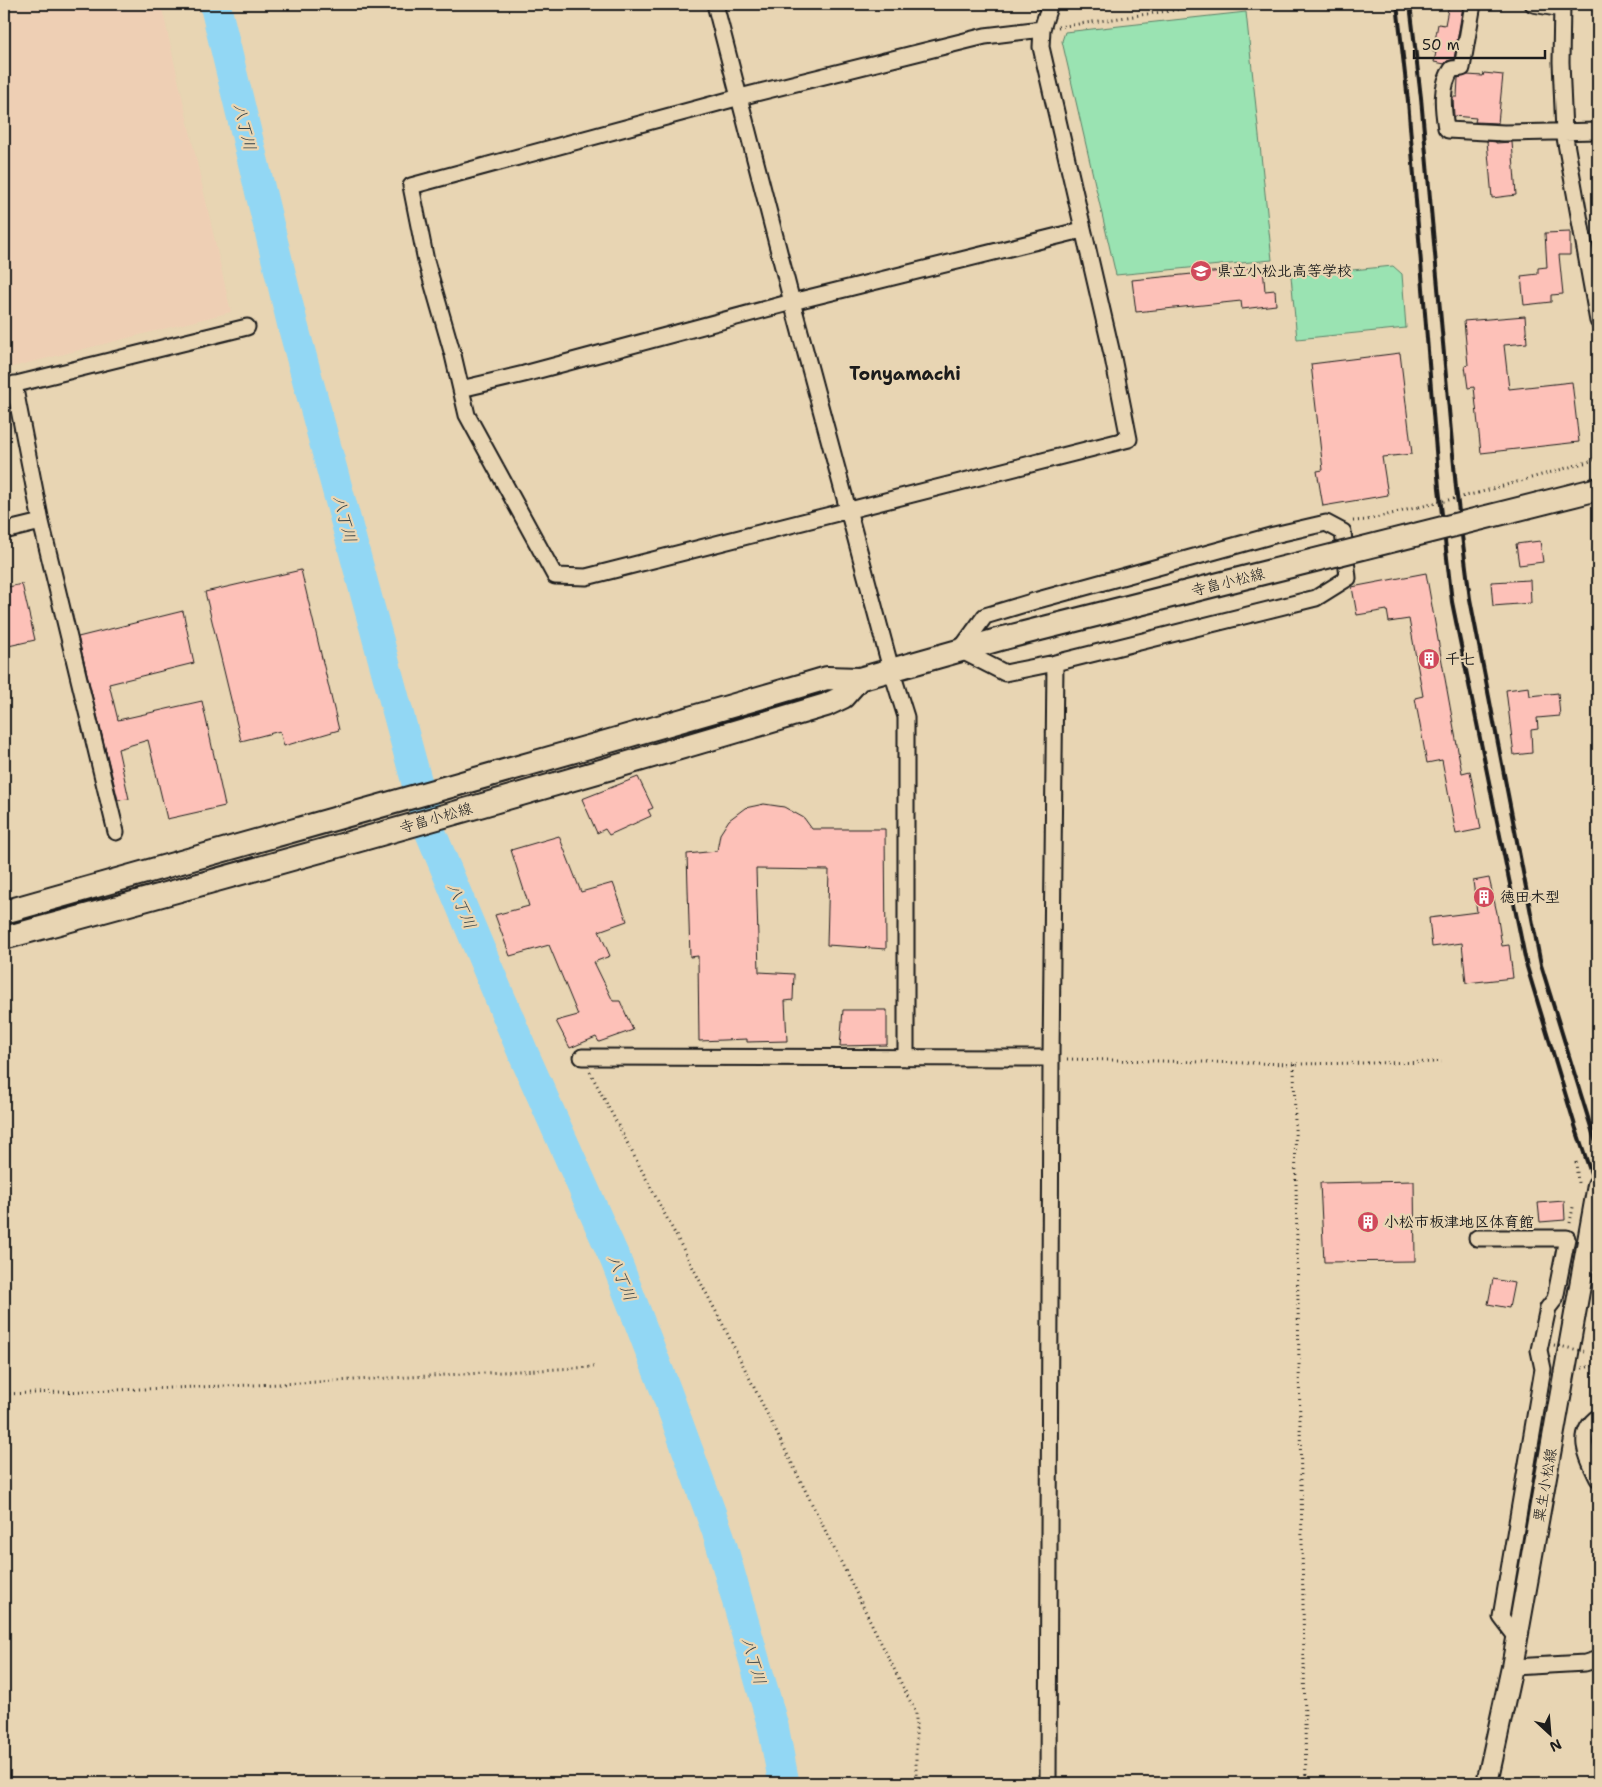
<svg xmlns="http://www.w3.org/2000/svg" width="1602" height="1787" font-family="'Shantell Sans','Klee One',sans-serif">
  <style>
    .built { fill: #eecfb4 }
    .green { fill: #9ae3b2; stroke: #5b8067 }
    .lines { fill: none; stroke-linecap: round; stroke-linejoin: round }
    .river { stroke: #92d7f4; stroke-width: 31 }
    .building { fill: #fdc1b8; stroke: #1c1c1c }
    .minor-casing { stroke: #1c1c1c; stroke-width: 19 }
    .secondary-casing { stroke: #1c1c1c; stroke-width: 24 }
    .primary-casing { stroke: #1c1c1c; stroke-width: 26 }
    .path { stroke: #1c1c1c; stroke-width: 3; stroke-dasharray: 1 4; stroke-linecap: butt }
    .minor { stroke: #e8d5b3; stroke-width: 15 }
    .secondary { stroke: #e8d5b3; stroke-width: 20 }
    .primary { stroke: #e8d5b3; stroke-width: 22 }
    .rail { stroke: #1c1c1c; stroke-width: 4 }
    .primary-bridge-casing { stroke: #1c1c1c; stroke-width: 26; stroke-linecap: butt }
    .path-bridge { stroke: #1c1c1c; stroke-width: 3; stroke-dasharray: 1 4; stroke-linecap: butt }
    .primary-bridge { stroke: #e8d5b3; stroke-width: 22 }
    .labels { text-anchor: middle; dominant-baseline: central; stroke-width: 4.5; stroke-linejoin: round; paint-order: stroke }
    .poi-label { font-size: 15px; font-weight: bold; fill: #1c1c1c; stroke: #e8d5b3; text-anchor: start }
    .street-label { font-size: 15px; fill: #1c1c1c; stroke: #e8d5b3 }
    .water-label { font-size: 16px; font-style: italic; fill: #344147; stroke: #e8d5b3 }
    .quarter-label { font-size: 18px; font-weight: bold; fill: #1c1c1c; stroke: #e8d5b3 }
  </style>
  <rect width="100%" height="100%" fill="#e8d5b3"/>
  <filter id="ink" filterUnits="userSpaceOnUse"><feTurbulence type="fractalNoise" baseFrequency=".02" numOctaves="2"/><feDisplacementMap in="SourceGraphic" scale="10" xChannelSelector="R" yChannelSelector="G"/><feConvolveMatrix kernelMatrix="1 2 1 2 8 2 1 2 1" color-interpolation-filters="sRGB"/></filter>
  <g filter="url(#ink)">
    <path class="built" d="M 4,4 L 161,4 L 231,312 L 4,369 Z"/>
    <path class="green" d="M 1246,12 L 1272,260 L 1116,275 L 1062,41 L 1065,32 Z
      M 1393,266 L 1402,274 L 1406,328 L 1297,339 L 1291,276 Z"/>
    <g class="lines">
      <path class="river" d="M 215,4 L 293,326 L 430,831 L 524,1055 L 616,1261 L 666,1391 L 719,1536 L 773,1726 L 784,1783"/>
    </g>
    <path class="building" d="M 1449,4 L 1463,6 L 1454,59 L 1447,61 L 1445,64 L 1434,62 L 1436,52 L 1433,52 L 1438,24 L 1445,25 Z
      M 1484,73 L 1503,75 L 1498,123 L 1475,122 L 1476,118 L 1454,116 L 1453,97 L 1457,97 L 1458,78 L 1467,75 L 1483,76 Z
      M 1487,141 L 1496,142 L 1496,143 L 1512,142 L 1516,195 L 1492,198 Z
      M 1570,232 L 1570,255 L 1559,255 L 1563,294 L 1551,295 L 1551,302 L 1524,305 L 1521,276 L 1538,274 L 1538,268 L 1547,267 L 1545,233 Z
      M 1263,267 L 1265,291 L 1275,290 L 1276,305 L 1242,309 L 1241,301 L 1136,312 L 1132,280 Z
      M 1525,316 L 1527,343 L 1504,345 L 1509,389 L 1572,382 L 1579,442 L 1481,453 L 1474,387 L 1468,388 L 1465,366 L 1468,365 L 1464,321 Z
      M 1400,353 L 1412,454 L 1382,457 L 1388,495 L 1323,506 L 1317,471 L 1323,470 L 1311,364 Z
      M 1540,541 L 1543,562 L 1519,565 L 1516,544 Z
      M 301,570 L 339,730 L 284,746 L 280,731 L 241,741 L 205,592 Z
      M 1426,573 L 1462,773 L 1470,771 L 1481,829 L 1456,834 L 1442,760 L 1427,763 L 1415,698 L 1423,696 L 1409,619 L 1389,622 L 1387,610 L 1357,615 L 1352,587 Z
      M 1530,580 L 1531,603 L 1493,606 L 1491,582 Z
      M 22,584 L 35,640 L 4,647 L 4,588 Z
      M 183,611 L 194,663 L 109,684 L 118,720 L 202,701 L 225,806 L 167,819 L 148,740 L 118,749 L 129,799 L 118,800 L 78,637 Z
      M 1529,687 L 1530,696 L 1558,693 L 1560,716 L 1537,718 L 1538,729 L 1531,730 L 1532,753 L 1514,755 L 1506,690 Z
      M 638,777 L 653,808 L 648,810 L 651,816 L 609,835 L 605,829 L 597,833 L 582,799 Z
      M 764,804 L 784,807 L 804,818 L 812,829 L 885,829 L 886,949 L 827,945 L 829,870 L 756,869 L 759,972 L 794,974 L 793,1000 L 785,1001 L 787,1041 L 747,1042 L 747,1039 L 699,1041 L 698,956 L 690,957 L 687,854 L 717,851 L 720,834 L 729,820 L 745,808 Z
      M 559,836 L 581,892 L 613,883 L 627,921 L 599,931 L 610,956 L 594,962 L 613,1001 L 620,1001 L 633,1030 L 599,1042 L 596,1037 L 570,1048 L 556,1021 L 578,1015 L 549,945 L 510,956 L 495,915 L 529,906 L 511,850 Z
      M 1489,878 L 1497,913 L 1502,946 L 1509,945 L 1513,978 L 1466,983 L 1462,943 L 1432,947 L 1429,918 L 1477,912 L 1473,881 Z
      M 843,1010 L 887,1010 L 887,1045 L 840,1046 Z
      M 1414,1181 L 1415,1261 L 1324,1262 L 1320,1183 Z
      M 1564,1201 L 1565,1220 L 1540,1222 L 1538,1203 Z
      M 1493,1279 L 1514,1283 L 1509,1308 L 1488,1304 Z"/>
    <g class="lines">
      <g class="minor-casing">
        <path id="minor" d="M 715,4 L 792,302 L 891,669 L 906,717 L 906,1058
          M 1473,4 L 1462,68 L 1452,69 C 1440,85 1443,109 1446,128 L 1448,130 L 1504,133 L 1598,131
          M 1533,4 L 1562,9
          M 1562,4 L 1561,62 L 1564,132 L 1598,321
          M 1042,29 L 1041,47 L 1113,358 L 1129,439 L 586,577 L 555,576 L 467,415 L 453,355 L 426,261 L 411,186 L 740,97 L 985,36 Z
          M 1042,29 L 1048,10 L 1046,4
          M 14,384 L 41,522
          M 4,387 L 247,327
          M 461,389 L 524,374 L 792,302 L 1082,230
          M 1326,523 L 1343,532 L 1348,578 L 1316,598 L 1055,663 L 1005,673 L 960,650 L 985,616 L 1038,600 L 1274,535 Z
          M 4,531 L 41,522 L 116,832
          M 582,1057 L 1051,1058
          M 1477,1238 L 1567,1238 L 1555,1299 L 1548,1308 L 1539,1350 L 1543,1369 L 1501,1617 L 1517,1638
          M 1598,1417 C 1574,1434 1588,1459 1598,1479
          M 1512,1667 L 1585,1663 L 1598,1659
          M 1048,1783 L 1051,1058 L 1055,663"/>
      </g>
      <g class="secondary-casing">
        <path id="secondary" d="M 1487,1783 L 1512,1667 L 1598,1185"/>
      </g>
      <g class="primary-casing">
        <path id="primary" d="M 4,912 C 278,834 553,759 827,678 L 859,679 L 1004,638
          M 4,938 C 279,864 553,786 826,705 L 843,697 L 859,679"/>
      </g>
      <path class="path" d="M 1058,27 L 1216,4
        M 1478,493 L 1598,459
        M 1353,521 L 1367,520 L 1419,507
        M 1067,1059 L 1294,1064 L 1442,1062
        M 1294,1064 L 1306,1783
        M 590,1072 L 722,1323 L 916,1713 L 916,1783
        M 1576,1162 L 1578,1183
        M 1570,1223 L 1573,1207
        M 1582,1368 L 1597,1365 L 1598,1361
        M 4,1394 L 280,1384 L 594,1367"/>
      <use href="#minor" class="minor"/>
      <use href="#secondary" class="secondary"/>
      <use href="#primary" class="primary"/>
      <path class="rail" d="M 1397,4 L 1408,101 L 1439,488 L 1452,602 L 1527,967 L 1576,1129 L 1598,1194
        M 1410,4 L 1421,98 L 1456,488 L 1470,599 L 1541,965 L 1598,1150"/>
      <g class="primary-bridge-casing">
        <path id="primary-bridge" d="M 1004,638 L 1598,489"/>
      </g>
      <path class="path-bridge" d="M 1419,507 L 1478,493
        M 1549,1344 L 1584,1351"/>
      <use href="#primary-bridge" class="primary-bridge"/>
    </g>
  </g>
  <defs>
    <g id="school-disc" transform="scale(1.125)"><circle r="9.5" fill="#d1495b" stroke="#e8d5b3"/><path d="M0-5L7-2L0 1L-7-2ZM-4 1L0 2.5L4 1V4Q0 6-4 4Z" fill="#fff"/></g>
    <g id="building-disc" transform="scale(1.125)"><circle r="9.5" fill="#d1495b" stroke="#e8d5b3"/><path d="M-4-6H4V6H1V3H-1V6H-4ZM-2.5-4.3h1.7v1.8h-1.7ZM.8-4.3h1.7v1.8H.8ZM-2.5-1h1.7V.8h-1.7ZM.8-1h1.7V.8H.8Z" fill="#fff"/></g>
  </defs>
  <g fill-rule="evenodd">
    <use href="#school-disc" x="1201" y="271"/>
    <use href="#building-disc" x="1429" y="659"/>
    <use href="#building-disc" x="1484" y="897"/>
    <use href="#building-disc" x="1368" y="1222"/>
  </g>
  <g class="labels">
    <g class="poi-label">
      <text x="1217" y="271">県立小松北高等学校</text>
      <text x="1445" y="659">千七</text>
      <text x="1500" y="897">徳田木型</text>
      <text x="1384" y="1222">小松市板津地区体育館</text>
    </g>
    <g class="street-label">
      <text transform="translate(1228 582) rotate(-14)">寺畠小松線</text>
      <text transform="translate(436 818) rotate(-16)">寺畠小松線</text>
      <text transform="translate(1545 1485) rotate(-80)">粟生小松線</text>
    </g>
    <g class="water-label">
      <text transform="translate(245 127) rotate(76)">八丁川</text>
      <text transform="translate(345 519) rotate(75)">八丁川</text>
      <text transform="translate(462 906) rotate(67)">八丁川</text>
      <text transform="translate(622 1278) rotate(68)">八丁川</text>
      <text transform="translate(754 1661) rotate(74)">八丁川</text>
    </g>
    <g class="quarter-label">
      <text x="905" y="374">Tonyamachi</text>
    </g>
  </g>
  <rect width="1602" height="1787" fill="none" stroke="#e8d5b3" stroke-width="20"/>
  <rect x="10" y="10" width="1582" height="1767" fill="none" stroke="#1c1c1c" stroke-width="2" filter="url(#ink)"/>
  <g transform="translate(1550 1734) rotate(154)" stroke="#e8d5b3" stroke-width="4" paint-order="stroke">
  <path d="M0-4L9 19L0 12L-9 19Z" fill="#1c1c1c"/>
  <text y="-8" font-size="14" font-weight="bold" text-anchor="middle" fill="#1c1c1c">N</text>
  </g>
  <path d="M1414 50v8h131v-8" fill="none" stroke="#1c1c1c" stroke-width="2.5"/>
  <text x="1422" y="50" font-size="15" fill="#1c1c1c" stroke="#e8d5b3" stroke-width="4" paint-order="stroke">50 m</text>
</svg>
